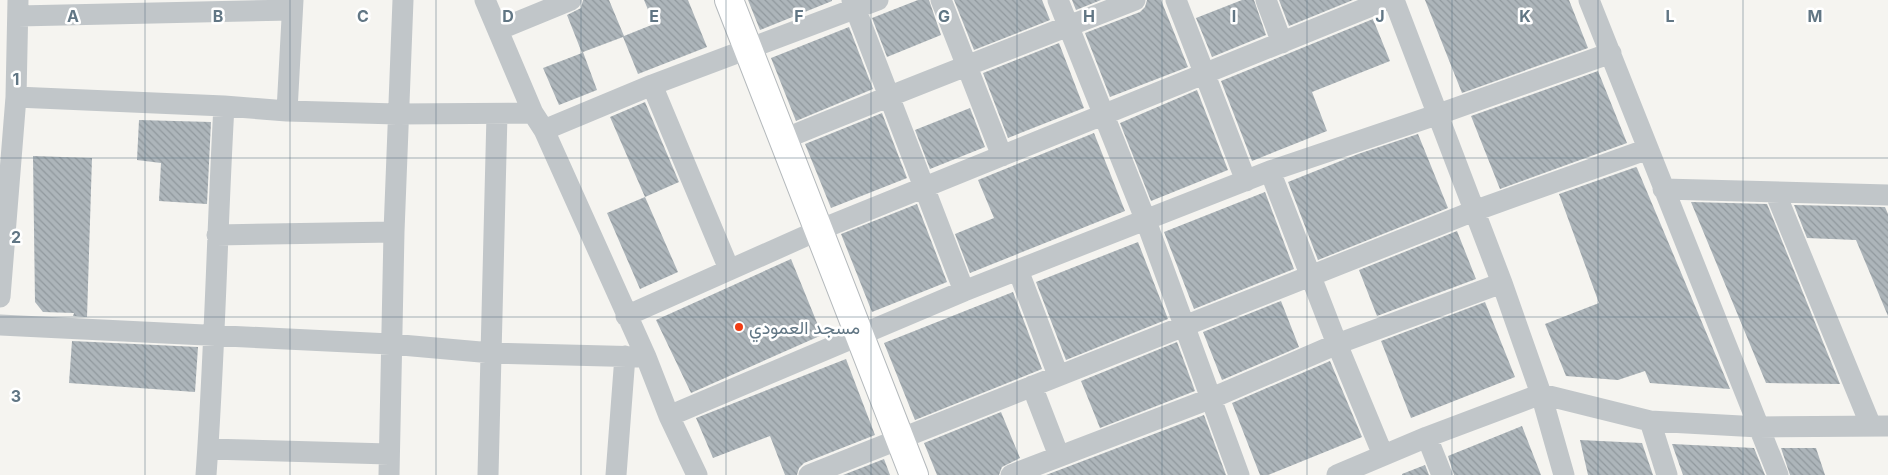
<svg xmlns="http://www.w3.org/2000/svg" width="1888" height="475" font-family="Inter,Vazirmatn,sans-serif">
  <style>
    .building { fill: url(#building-back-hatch) }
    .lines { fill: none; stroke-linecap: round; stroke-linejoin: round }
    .major-casing { stroke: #b4b9bc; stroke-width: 30 }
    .minor { stroke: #c1c6c9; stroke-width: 21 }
    .major { stroke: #fff; stroke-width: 28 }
    .grid { fill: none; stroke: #617684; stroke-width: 1; stroke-opacity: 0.55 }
    .poi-dot { fill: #f13c13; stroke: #fff; stroke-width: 2 }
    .labels { text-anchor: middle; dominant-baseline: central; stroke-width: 5; stroke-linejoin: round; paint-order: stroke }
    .poi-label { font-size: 18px; fill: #617684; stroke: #fff; text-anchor: start }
    .grid-label { font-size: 16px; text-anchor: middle; font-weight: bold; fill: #617684; stroke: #fff; stroke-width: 5; stroke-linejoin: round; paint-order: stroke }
  </style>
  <defs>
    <pattern id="building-back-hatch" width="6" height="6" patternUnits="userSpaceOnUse" patternTransform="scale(1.25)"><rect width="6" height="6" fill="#adb5ba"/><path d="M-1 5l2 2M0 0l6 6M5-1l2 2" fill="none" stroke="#90989d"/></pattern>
  </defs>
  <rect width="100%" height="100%" fill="#f5f4f0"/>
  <path class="building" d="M 583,0 L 609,0 L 624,36 L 654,24 L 644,0 L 688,0 L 707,47 L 638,74 L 623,37 L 583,52 L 597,90 L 559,105 L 543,68 L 582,53 L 567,15 L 581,8 Z
    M 748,0 L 832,0 L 832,1 L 760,30 Z
    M 918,0 L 929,0 L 941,35 L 887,57 L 872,18 Z
    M 954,0 L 1042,0 L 1050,20 L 974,50 Z
    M 1072,0 L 1101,0 L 1076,10 Z
    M 1147,0 L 1161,0 L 1188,67 L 1110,97 L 1085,33 L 1140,12 L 1145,7 Z
    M 1242,0 L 1254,0 L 1266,35 L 1212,57 L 1196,18 Z
    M 1279,0 L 1353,0 L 1289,26 Z
    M 1425,0 L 1569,0 L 1588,48 L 1462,93 Z
    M 1373,19 L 1390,61 L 1312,92 L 1327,131 L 1252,161 L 1221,81 Z
    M 849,27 L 873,89 L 796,121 L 771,58 Z
    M 1059,43 L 1084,108 L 1008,138 L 983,73 Z
    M 1598,71 L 1627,143 L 1500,189 L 1471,116 Z
    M 1197,90 L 1228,170 L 1151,201 L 1120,123 Z
    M 645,102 L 679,182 L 645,197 L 610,117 Z
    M 970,108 L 985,147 L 930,169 L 915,130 Z
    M 882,113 L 907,178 L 831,208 L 805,144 Z
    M 139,120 L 211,122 L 207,204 L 159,201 L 161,163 L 137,160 Z
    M 1094,133 L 1125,211 L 970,273 L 955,234 L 994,218 L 978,180 Z
    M 1418,134 L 1448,208 L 1318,260 L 1288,182 L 1358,154 Z
    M 33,156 L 92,158 L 87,317 L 73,316 L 74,313 L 43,312 L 35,302 Z
    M 1636,167 L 1637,168 L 1730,389 L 1650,383 L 1645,371 L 1618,380 L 1566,376 L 1545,324 L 1599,303 L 1559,194 Z
    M 1265,192 L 1294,269 L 1194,309 L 1164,232 Z
    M 645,197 L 678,272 L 640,289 L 607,213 Z
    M 1691,202 L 1767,204 L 1840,384 L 1766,383 Z
    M 917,204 L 947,282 L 872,312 L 841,234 Z
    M 1794,205 L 1885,207 L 1888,214 L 1888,316 L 1856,240 L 1807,238 Z
    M 1457,231 L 1476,279 L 1377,316 L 1359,270 Z
    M 1138,242 L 1168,319 L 1066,360 L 1036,282 Z
    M 791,259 L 822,335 L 691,393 L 656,320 Z
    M 1013,292 L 1042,369 L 915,420 L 884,343 Z
    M 1281,301 L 1299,347 L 1222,380 L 1203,332 Z
    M 1485,302 L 1515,377 L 1411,418 L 1381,341 Z
    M 72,341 L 198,347 L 195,392 L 69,383 Z
    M 1177,342 L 1195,391 L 1100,428 L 1081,381 Z
    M 846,359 L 875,435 L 804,463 L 799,468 L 797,475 L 785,475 L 770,436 L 713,458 L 696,418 Z
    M 1330,361 L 1362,437 L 1268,475 L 1260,475 L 1232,403 Z
    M 1001,412 L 1020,458 L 1002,467 L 999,475 L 937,475 L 924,443 Z
    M 1204,415 L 1226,475 L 1046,475 Z
    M 1522,426 L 1541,475 L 1454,475 L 1448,456 Z
    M 1580,440 L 1642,443 L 1653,475 L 1588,475 Z
    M 1672,444 L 1754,448 L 1765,475 L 1683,475 Z
    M 1781,448 L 1816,448 L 1825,475 L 1790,475 Z
    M 884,459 L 890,475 L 843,475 Z
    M 1425,465 L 1429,475 L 1402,475 L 1402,474 Z"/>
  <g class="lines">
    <g class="major-casing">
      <path id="major" d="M 729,0 L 914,475"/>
    </g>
    <path class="minor" d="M 485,0 L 533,113 L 544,130 L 646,357 L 669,416 L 697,475
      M 852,0 L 964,291
      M 941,0 L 1002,156
      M 1058,0 L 1146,221 L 1239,475
      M 1176,0 L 1246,181
      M 1266,0 L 1282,43
      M 1394,0 L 1502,283 L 1541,394 L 1564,475
      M 1589,0 L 1778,475
      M 18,16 L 292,10
      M 498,30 L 571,0
      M 652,85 L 729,269
      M 16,97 L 224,106 L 287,111 L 397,114 L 533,113
      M 287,111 L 293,0
      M 544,130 L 652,85 L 878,0
      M 784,139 C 900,91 1018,46 1135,0
      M 1270,171 L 1337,344 L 1383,455
      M 1663,189 L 1888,195
      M 1775,192 L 1871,426
      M 217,235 L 394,232
      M 1018,270 L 1058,375
      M 0,297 L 16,97 L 18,0
      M 626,316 L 819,230 L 1386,0
      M 0,325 L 390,344 L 492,353 L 646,357
      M 1032,386 L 1059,456
      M 669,416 L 964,291 L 1270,171 L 1439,114 L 1611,53
      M 1650,421 L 1667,475
      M 1427,437 L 1442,475
      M 208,449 L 389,454
      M 206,475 C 215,352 217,229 224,106
      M 389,475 L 394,232 L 403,0
      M 488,475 L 497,114
      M 616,475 L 625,356
      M 809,475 L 1474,211 L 1648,149
      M 1011,475 L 1212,398 L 1337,344 L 1502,283
      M 1337,475 L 1427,437 L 1541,394 L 1650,421 L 1759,427 L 1888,426"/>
    <use href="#major" class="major"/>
  </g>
  <path class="grid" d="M 145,0 L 145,475M 290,0 L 290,475M 436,0 L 436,475M 581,0 L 581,475M 726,0 L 726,475M 871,0 L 871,475M 1017,0 L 1017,475M 1162,0 L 1162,475M 1307,0 L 1307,475M 1452,0 L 1452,475M 1598,0 L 1598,475M 1743,0 L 1743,475M 0,158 L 1888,158M 0,317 L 1888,317"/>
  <circle class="poi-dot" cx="739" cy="327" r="5"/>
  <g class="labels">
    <g class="poi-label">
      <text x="749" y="327">مسجد العمودي</text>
    </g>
  </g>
  <g class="grid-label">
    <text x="73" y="22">A</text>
    <text x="218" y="22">B</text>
    <text x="363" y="22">C</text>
    <text x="508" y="22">D</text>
    <text x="654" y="22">E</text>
    <text x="799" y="22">F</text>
    <text x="944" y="22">G</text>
    <text x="1089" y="22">H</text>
    <text x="1234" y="22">I</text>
    <text x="1380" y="22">J</text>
    <text x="1525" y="22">K</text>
    <text x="1670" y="22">L</text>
    <text x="1815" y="22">M</text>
    <text x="16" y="85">1</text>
    <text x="16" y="243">2</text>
    <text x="16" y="402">3</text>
  </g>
</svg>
